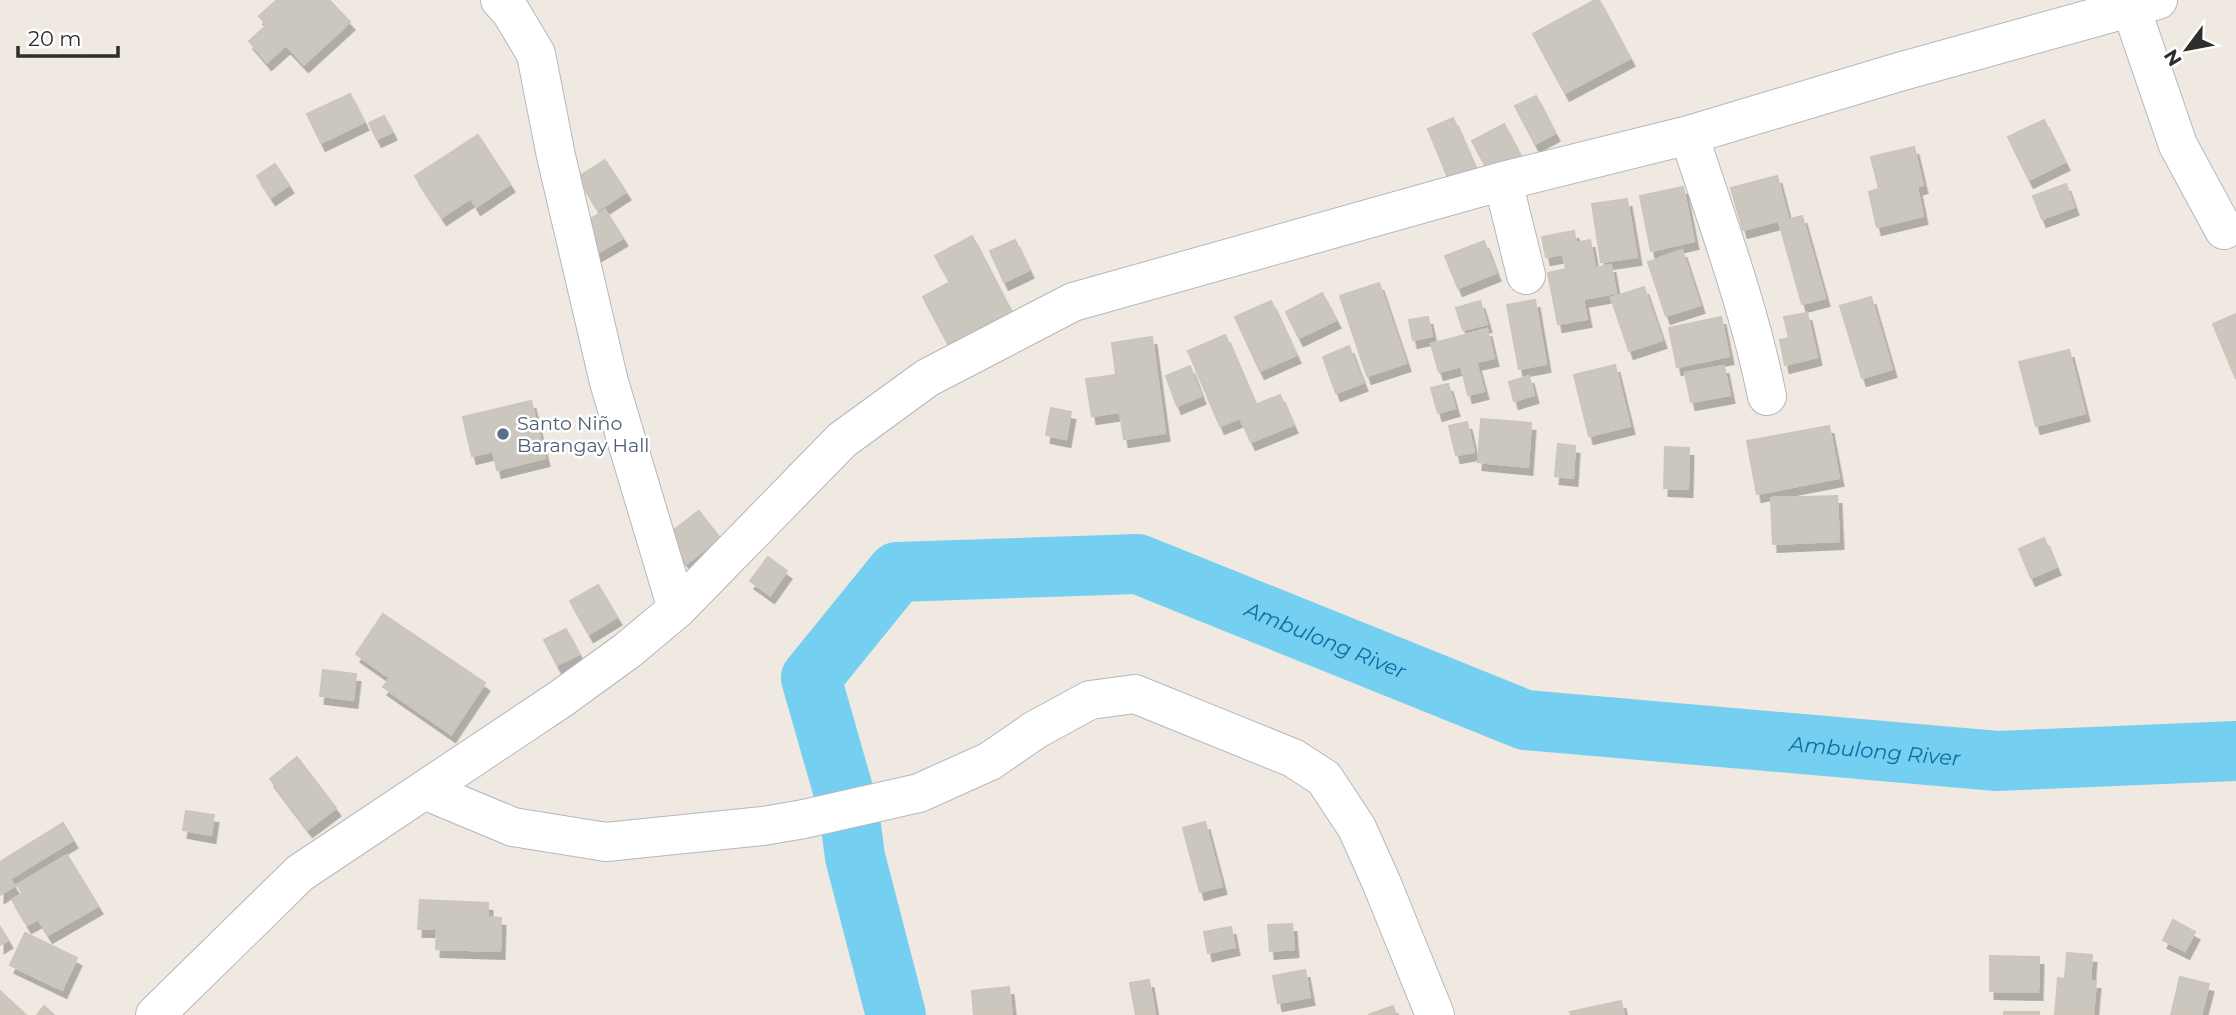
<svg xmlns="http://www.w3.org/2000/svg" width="2236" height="1015" font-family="Montserrat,sans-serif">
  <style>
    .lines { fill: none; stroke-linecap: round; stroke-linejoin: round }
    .river { stroke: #75cff0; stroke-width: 60 }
    .building { fill: #cbc7bf; stroke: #cbc5ba; stroke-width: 2; filter: url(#shadow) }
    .minor-casing { stroke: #b4b7c1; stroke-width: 40 }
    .minor { stroke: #fff; stroke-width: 38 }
    .service-dot { fill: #5c6f8a; stroke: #fff; stroke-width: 2.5 }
    .labels { text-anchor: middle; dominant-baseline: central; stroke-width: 5; stroke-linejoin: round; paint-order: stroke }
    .service-label { font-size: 19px; fill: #4e5e75; stroke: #fff; text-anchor: start }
    .water-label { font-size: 21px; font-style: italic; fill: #0d6fa3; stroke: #fff }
  </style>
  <defs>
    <filter id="shadow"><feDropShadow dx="4.5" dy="8" stdDeviation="0" flood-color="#0004"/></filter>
  </defs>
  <rect width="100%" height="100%" fill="#efe9e1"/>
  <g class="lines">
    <path class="river" id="s1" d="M 896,1015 L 855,857 L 849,811 L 811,678 L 897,572 L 1138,564 L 1525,720 L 1997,761 L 2236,751"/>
  </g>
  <path class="building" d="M 277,0 L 329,0 L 350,22 L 304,64 L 286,45 L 267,62 L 249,41 L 267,25 L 259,16 Z
    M 1595,0 L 1599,0 L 1630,58 L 1565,93 L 1533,34 Z
    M 350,94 L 364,122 L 321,143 L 307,114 Z
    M 1536,96 L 1555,133 L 1535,144 L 1515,106 Z
    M 384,116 L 392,132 L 377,139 L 369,123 Z
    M 1453,118 L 1475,168 L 1448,178 L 1428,129 Z
    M 2044,120 L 2065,162 L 2029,180 L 2008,137 Z
    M 1504,124 L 1521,157 L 1490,174 L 1472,141 Z
    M 478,135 L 510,184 L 476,207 L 471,198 L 442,217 L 415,176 Z
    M 1914,147 L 1923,185 L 1917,187 L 1923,216 L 1877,227 L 1869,192 L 1879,189 L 1871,157 Z
    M 605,160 L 626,192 L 598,210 L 578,177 Z
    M 275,164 L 289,185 L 271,197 L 257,176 Z
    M 1777,176 L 1788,218 L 1743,230 L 1731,188 Z
    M 2066,184 L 2074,207 L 2042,219 L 2033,196 Z
    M 1683,187 L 1694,241 L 1651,251 L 1640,196 Z
    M 1627,199 L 1637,257 L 1601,262 L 1592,204 Z
    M 605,210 L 623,238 L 594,255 L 577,228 Z
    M 1802,216 L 1825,298 L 1802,304 L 1779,222 Z
    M 1574,231 L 1576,243 L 1590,240 L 1595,268 L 1611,265 L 1616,293 L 1583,299 L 1587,319 L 1558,324 L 1548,273 L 1566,269 L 1563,254 L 1546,257 L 1542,237 Z
    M 972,236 L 1015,319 L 953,353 L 923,297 L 950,282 L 935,256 Z
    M 1015,240 L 1029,270 L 1004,282 L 990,251 Z
    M 1484,241 L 1496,273 L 1458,288 L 1445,256 Z
    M 1682,250 L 1700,305 L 1666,316 L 1648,262 Z
    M 1379,283 L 1406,363 L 1367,376 L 1340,296 Z
    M 1644,287 L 1662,340 L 1629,351 L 1611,298 Z
    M 1322,293 L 1336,320 L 1299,338 L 1286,312 Z
    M 1871,297 L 1892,369 L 1862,378 L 1840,306 Z
    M 1535,300 L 1546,364 L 1519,369 L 1507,305 Z
    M 1271,301 L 1296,355 L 1260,371 L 1235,317 Z
    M 1480,301 L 1487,324 L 1463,330 L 1456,308 Z
    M 1807,313 L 1817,357 L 1785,365 L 1780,340 L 1789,338 L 1784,317 Z
    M 2236,314 L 2236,379 L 2213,324 Z
    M 1428,317 L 1432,336 L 1413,340 L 1409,320 Z
    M 1721,317 L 1729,356 L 1677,367 L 1669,328 Z
    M 1487,329 L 1494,358 L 1476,362 L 1484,391 L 1468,395 L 1461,366 L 1439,372 L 1431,344 Z
    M 1225,335 L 1255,405 L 1280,395 L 1293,425 L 1251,442 L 1240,418 L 1220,426 L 1188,351 Z
    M 1152,337 L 1165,433 L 1124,439 L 1120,412 L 1092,416 L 1086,379 L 1116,375 L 1112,343 Z
    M 1349,346 L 1363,383 L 1336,393 L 1323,357 Z
    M 2069,350 L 2085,413 L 2036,426 L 2019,362 Z
    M 1615,365 L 1630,426 L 1589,436 L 1574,375 Z
    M 1190,366 L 1201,396 L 1177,406 L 1166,376 Z
    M 1724,366 L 1730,395 L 1691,402 L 1685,373 Z
    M 1529,376 L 1534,395 L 1514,401 L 1509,382 Z
    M 1448,384 L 1455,408 L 1438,413 L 1431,388 Z
    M 531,401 L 545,458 L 497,470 L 493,451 L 472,456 L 463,417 Z
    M 1051,408 L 1071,412 L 1066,439 L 1046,435 Z
    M 1481,419 L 1531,423 L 1528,467 L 1478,462 Z
    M 1467,422 L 1474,452 L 1456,455 L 1449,426 Z
    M 1829,426 L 1839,478 L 1757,494 L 1747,441 Z
    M 1558,444 L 1575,446 L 1573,478 L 1555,476 Z
    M 1665,447 L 1689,448 L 1688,489 L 1664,488 Z
    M 1837,496 L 1839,541 L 1773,544 L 1771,498 Z
    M 699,511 L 720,538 L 687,563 L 666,536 Z
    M 2044,538 L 2056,567 L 2031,578 L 2019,549 Z
    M 768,557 L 787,571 L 770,595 L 750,581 Z
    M 598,585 L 617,617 L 589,634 L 570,601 Z
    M 383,614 L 485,683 L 451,734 L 383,687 L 390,678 L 356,654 Z
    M 566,629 L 579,654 L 557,665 L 544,640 Z
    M 323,670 L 356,674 L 353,700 L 320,696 Z
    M 297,757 L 336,808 L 308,829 L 270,779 Z
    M 186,811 L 214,815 L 211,835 L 183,830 Z
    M 1205,822 L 1222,886 L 1200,892 L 1183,828 Z
    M 63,823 L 73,840 L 10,879 L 14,886 L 0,895 L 0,862 Z
    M 67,855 L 98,906 L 48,935 L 38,919 L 27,925 L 12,900 L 23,894 L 17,885 Z
    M 420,900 L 488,903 L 488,917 L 501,918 L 500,951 L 436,949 L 437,929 L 418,929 Z
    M 2173,920 L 2195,932 L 2185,951 L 2163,940 Z
    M 1292,924 L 1294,949 L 1270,951 L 1268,925 Z
    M 0,927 L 8,940 L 0,945 Z
    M 1231,927 L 1235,947 L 1208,953 L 1204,932 Z
    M 25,933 L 77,958 L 62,990 L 10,965 Z
    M 2067,953 L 2092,955 L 2090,981 L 2096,981 L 2093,1015 L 2055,1015 L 2058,978 L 2065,979 Z
    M 1990,956 L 2039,957 L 2038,992 L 1990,991 Z
    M 1305,970 L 1310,997 L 1278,1003 L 1273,976 Z
    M 2180,977 L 2209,984 L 2201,1015 L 2171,1015 Z
    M 1149,980 L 1155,1015 L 1136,1015 L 1130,983 Z
    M 1009,987 L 1012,1015 L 974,1015 L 972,991 Z
    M 0,991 L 26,1015 L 0,1015 Z
    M 1621,1001 L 1624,1015 L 1571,1015 L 1570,1012 Z
    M 44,1006 L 54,1015 L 37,1015 Z
    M 1393,1006 L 1396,1015 L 1368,1015 Z
    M 2004,1012 L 2039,1012 L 2039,1015 L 2004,1015 Z"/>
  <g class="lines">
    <g class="minor-casing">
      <path id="minor" d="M 500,0 L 511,12 L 536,54 L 556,156 L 609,382 L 677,609
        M 2131,8 L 2178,145 L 2224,230
        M 1689,135 C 1717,221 1749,307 1767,396
        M 1503,181 L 1526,275
        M 424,790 L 513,827 L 606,842 L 763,826 L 804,819 L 919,793 L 990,761 L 1035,730 L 1090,700 L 1135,694 L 1293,758 L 1324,778 L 1357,828 L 1382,884 L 1435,1015
        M 155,1015 L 300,873 L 562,698 L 628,650 L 677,609 L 842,440 L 927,378 L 1073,302 L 1503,181 L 1689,135 L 1899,72 L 2158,0"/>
    </g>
    <use href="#minor" class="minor"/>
  </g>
  <circle class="service-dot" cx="503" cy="434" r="7"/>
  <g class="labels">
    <g class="service-label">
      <text x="517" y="423">Santo Niño<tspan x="517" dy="22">Barangay Hall</tspan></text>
    </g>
    <g class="water-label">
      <text stroke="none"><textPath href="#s1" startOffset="928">Ambulong River</textPath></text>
      <text stroke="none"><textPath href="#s1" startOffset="1494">Ambulong River</textPath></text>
    </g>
  </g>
  <g transform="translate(2187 49) rotate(238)" stroke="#ffffff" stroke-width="5" paint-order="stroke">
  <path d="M0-5L12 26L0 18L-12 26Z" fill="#2e2e2e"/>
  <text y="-10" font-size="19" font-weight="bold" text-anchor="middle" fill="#2e2e2e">N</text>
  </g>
  <path d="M18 46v10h100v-10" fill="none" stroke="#2e2e2e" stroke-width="3.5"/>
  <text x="28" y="46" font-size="21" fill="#2e2e2e" stroke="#ffffff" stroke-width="5" paint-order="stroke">20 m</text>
</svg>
